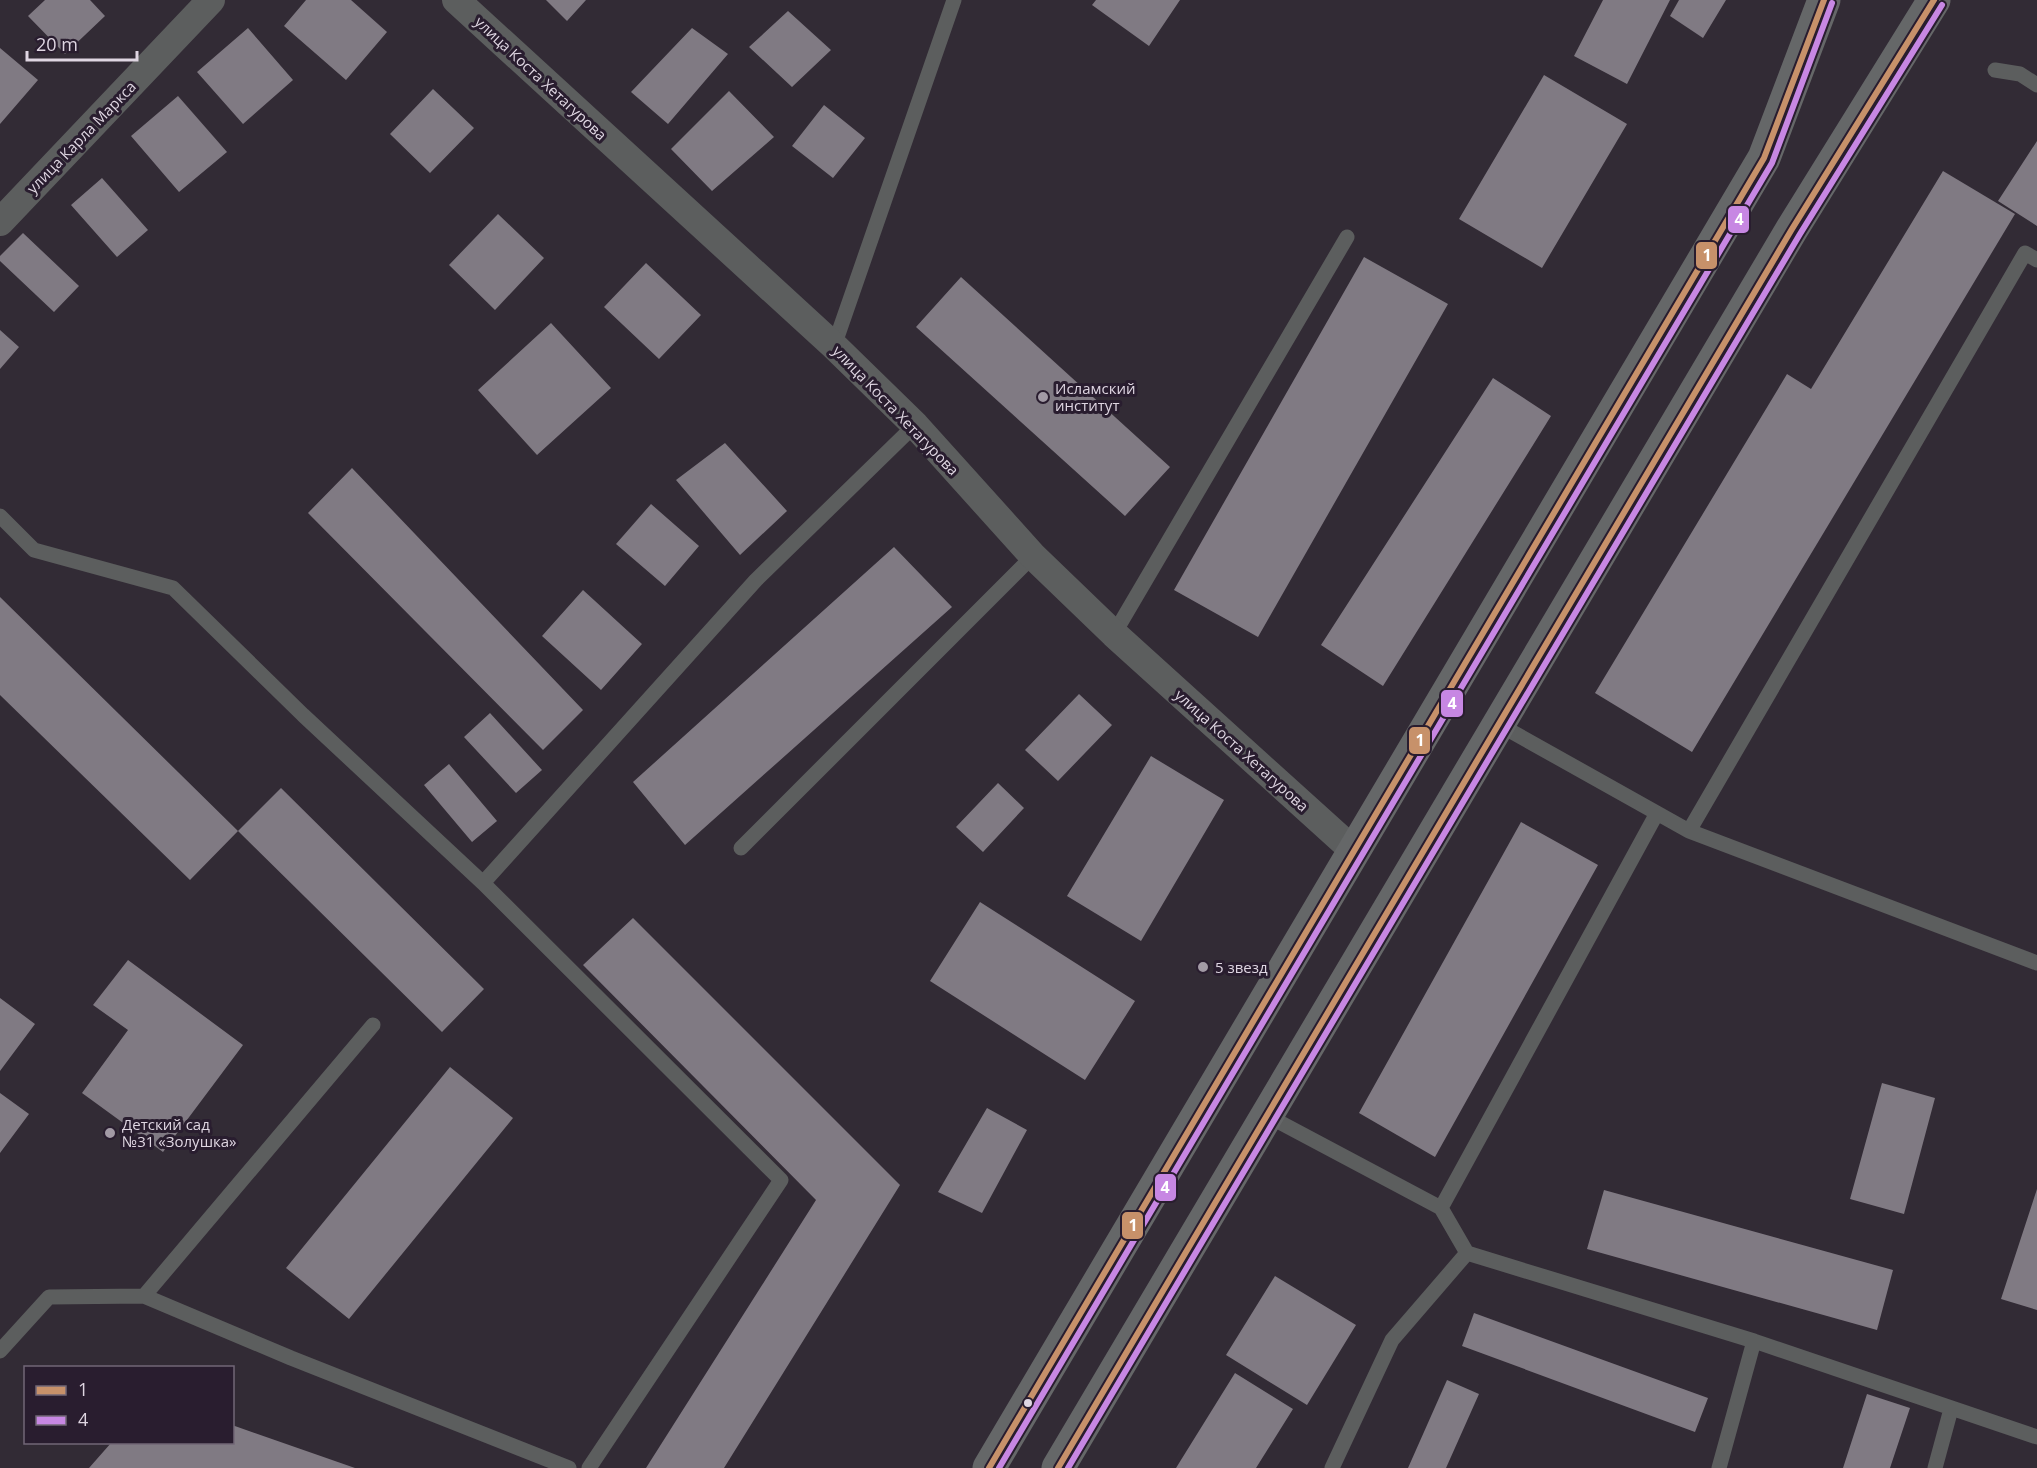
<svg xmlns="http://www.w3.org/2000/svg" width="2037" height="1468" font-family="'Open Sans',sans-serif">
  <style>
    .building { fill: #807a83 }
    .lines { fill: none; stroke-linecap: round; stroke-linejoin: round }
    .lane { stroke: #5c5e5e; stroke-width: 15 }
    .street { stroke: #5c5e5e; stroke-width: 28 }
    .primary { stroke: #656768; stroke-width: 33 }
    .bus-1-casing { stroke: #291d2f; stroke-width: 10 }
    .bus-2-casing { stroke: #291d2f; stroke-width: 10 }
    .bus-1 { stroke: #c7916a; stroke-width: 6 }
    .bus-2 { stroke: #c787e3; stroke-width: 6 }
    .poi-dot { fill: #a29aa5; stroke: #291d2f; stroke-width: 2 }
    .bus-dot { fill: #dfd6e2; stroke: #291d2f; stroke-width: 2 }
    .labels { text-anchor: middle; dominant-baseline: central; stroke-width: 6; stroke-linejoin: round; paint-order: stroke }
    .street-label { font-size: 15px; fill: #dfd6e2; stroke: #291d2f }
    .poi-label { font-size: 15px; fill: #dfd6e2; stroke: #291d2f; text-anchor: start }
    .line-badge { stroke: #291d2f; stroke-width: 2 }
    .badge-label { font-size: 16px; text-anchor: middle; font-weight: bold; fill: #fff }
  </style>
  <rect width="100%" height="100%" fill="#322b35"/>
  <path class="building" d="M 45,0 L 90,0 L 105,16 L 65,54 L 28,16 Z
    M 306,0 L 351,0 L 387,32 L 346,80 L 284,26 Z
    M 546,0 L 586,0 L 567,21 Z
    M 1096,0 L 1180,0 L 1149,46 L 1092,5 Z
    M 1603,0 L 1670,0 L 1627,84 L 1574,56 Z
    M 1679,0 L 1726,0 L 1703,38 L 1670,16 Z
    M 788,11 L 831,50 L 792,87 L 749,47 Z
    M 248,28 L 293,80 L 243,124 L 197,72 Z
    M 692,28 L 728,54 L 668,124 L 631,92 Z
    M 0,48 L 38,80 L 0,124 Z
    M 1544,75 L 1627,124 L 1542,268 L 1459,219 Z
    M 433,89 L 474,128 L 430,173 L 390,134 Z
    M 729,91 L 774,137 L 712,191 L 671,149 Z
    M 178,96 L 227,152 L 179,192 L 131,136 Z
    M 824,105 L 865,138 L 833,178 L 792,146 Z
    M 2037,141 L 2037,226 L 1998,201 Z
    M 1943,171 L 2015,214 L 1692,752 L 1595,693 L 1787,374 L 1811,389 Z
    M 102,178 L 148,230 L 117,257 L 71,205 Z
    M 498,214 L 544,258 L 495,310 L 449,265 Z
    M 23,233 L 79,286 L 54,312 L 0,261 L 0,256 Z
    M 1364,257 L 1448,304 L 1258,637 L 1174,590 Z
    M 646,263 L 701,315 L 659,359 L 604,307 Z
    M 961,277 L 1170,467 L 1125,516 L 916,327 Z
    M 551,323 L 611,388 L 537,455 L 478,390 Z
    M 0,330 L 19,347 L 0,369 Z
    M 1493,378 L 1551,416 L 1383,686 L 1321,645 Z
    M 725,443 L 787,511 L 740,555 L 676,480 Z
    M 352,468 L 583,710 L 543,750 L 308,513 Z
    M 651,504 L 699,546 L 665,586 L 616,544 Z
    M 894,547 L 952,607 L 685,845 L 633,782 Z
    M 583,590 L 642,644 L 601,690 L 542,636 Z
    M 0,597 L 238,831 L 190,880 L 0,695 Z
    M 1079,694 L 1112,725 L 1058,781 L 1025,750 Z
    M 490,713 L 542,770 L 516,793 L 464,737 Z
    M 1151,756 L 1224,800 L 1141,941 L 1067,896 Z
    M 449,764 L 497,821 L 472,842 L 424,785 Z
    M 998,783 L 1024,808 L 983,852 L 956,827 Z
    M 281,788 L 484,989 L 442,1032 L 238,831 Z
    M 1521,822 L 1598,865 L 1435,1157 L 1359,1113 Z
    M 980,902 L 1135,1001 L 1085,1080 L 930,981 Z
    M 633,918 L 900,1185 L 724,1468 L 646,1468 L 816,1200 L 583,965 Z
    M 128,960 L 243,1045 L 163,1152 L 82,1093 L 128,1030 L 93,1005 Z
    M 0,998 L 35,1024 L 0,1071 Z
    M 450,1067 L 513,1118 L 349,1319 L 286,1268 Z
    M 1882,1083 L 1935,1098 L 1904,1214 L 1850,1199 Z
    M 0,1093 L 29,1114 L 0,1153 Z
    M 987,1108 L 1027,1130 L 982,1213 L 938,1192 Z
    M 2037,1189 L 2037,1310 L 2001,1299 Z
    M 1604,1190 L 1893,1270 L 1877,1330 L 1587,1249 Z
    M 1275,1276 L 1356,1325 L 1307,1405 L 1226,1355 Z
    M 1474,1313 L 1708,1398 L 1695,1432 L 1462,1346 Z
    M 1235,1373 L 1293,1409 L 1256,1468 L 1176,1468 Z
    M 1447,1380 L 1479,1394 L 1446,1468 L 1408,1468 Z
    M 1867,1394 L 1910,1408 L 1890,1468 L 1843,1468 Z
    M 232,1425 L 355,1468 L 89,1468 L 111,1443 L 232,1443 Z"/>
  <g class="lines">
    <path class="lane" d="M 1995,70 L 2020,74 L 2037,85
      M 834,346 L 954,0
      M 0,516 L 34,550 L 173,588 L 303,715 L 483,883 L 781,1180 L 589,1468
      M 1114,634 L 1347,237
      M 1498,724 L 1689,831 L 2025,253 L 2037,260
      M 1657,813 L 1441,1208 L 1467,1253 L 1754,1341 L 1719,1468
      M 1689,831 L 2037,963
      M 741,848 L 1033,556
      M 483,883 L 756,580 L 915,425
      M 1266,1115 L 1441,1208
      M 144,1296 L 373,1025
      M 1754,1341 L 2037,1437
      M 0,1351 L 49,1297 L 144,1296 L 291,1358 L 569,1468
      M 1332,1468 L 1392,1340 L 1467,1253
      M 1935,1468 L 1951,1409"/>
    <path class="street" d="M 456,0 L 834,346 L 915,425 L 1033,556 L 1114,634 L 1354,851
      M 0,222 L 211,0"/>
    <path class="primary" d="M 989,1468 L 1764,158 L 1824,0
      M 1058,1468 L 1792,229 L 1934,0"/>
    <g class="bus-1-casing">
      <path id="bus-1" d="M 989,1468 L 1764,158 L 1824,0
        M 1058,1468 L 1792,229 L 1934,0"/>
    </g>
    <g class="bus-2-casing">
      <path id="bus-2" d="M 999,1468 L 1772,163 L 1832,3
        M 1068,1468 L 1800,234 L 1942,5"/>
    </g>
    <use href="#bus-1" class="bus-1"/>
    <use href="#bus-2" class="bus-2"/>
  </g>
  <g class="poi-dot">
    <circle cx="1043" cy="397" r="6"/>
    <circle cx="1203" cy="967" r="6"/>
    <circle cx="110" cy="1133" r="6"/>
  </g>
  <circle class="bus-dot" cx="1028" cy="1403" r="5"/>
  <g class="labels">
    <g class="street-label">
      <text transform="translate(541 78) rotate(43)">улица Коста Хетагурова</text>
      <text transform="translate(81 137) rotate(-46)">улица Карла Маркса</text>
      <text transform="translate(896 410) rotate(46)">улица Коста Хетагурова</text>
      <text transform="translate(1242 750) rotate(42)">улица Коста Хетагурова</text>
    </g>
    <g class="poi-label">
      <text x="1055" y="388">Исламский<tspan x="1055" dy="17">институт</tspan></text>
      <text x="1215" y="967">5 звезд</text>
      <text x="122" y="1124">Детский сад<tspan x="122" dy="17">№31 «Золушка»</tspan></text>
    </g>
  </g>
  <g class="line-badge">
    <rect x="1727" y="205" width="23" height="29" rx="6" fill="#c787e3"/>
    <rect x="1695" y="241" width="23" height="29" rx="6" fill="#c7916a"/>
    <rect x="1440" y="689" width="24" height="29" rx="6" fill="#c787e3"/>
    <rect x="1408" y="726" width="23" height="29" rx="6" fill="#c7916a"/>
    <rect x="1154" y="1173" width="23" height="29" rx="6" fill="#c787e3"/>
    <rect x="1121" y="1211" width="23" height="29" rx="6" fill="#c7916a"/>
  </g>
  <g class="badge-label">
    <text x="1739" y="225">4</text>
    <text x="1707" y="261">1</text>
    <text x="1452" y="709">4</text>
    <text x="1420" y="746">1</text>
    <text x="1165" y="1193">4</text>
    <text x="1133" y="1231">1</text>
  </g>
  <rect x="24" y="1366" width="210" height="78" fill="#291d2f" stroke="#726777" stroke-width="1.5"/>
  <rect x="36" y="1386" width="30" height="9" fill="#c7916a" stroke="#726777" stroke-width="1.5"/>
  <text x="78" y="1396" font-size="18" fill="#dfd6e2">1</text>
  <rect x="36" y="1416" width="30" height="9" fill="#c787e3" stroke="#726777" stroke-width="1.5"/>
  <text x="78" y="1426" font-size="18" fill="#dfd6e2">4</text>
  <path d="M27 51v9h110v-9" fill="none" stroke="#dfd6e2" stroke-width="3"/>
  <text x="36" y="51" font-size="18" fill="#dfd6e2" stroke="#291d2f" stroke-width="4.5" paint-order="stroke">20 m</text>
</svg>
